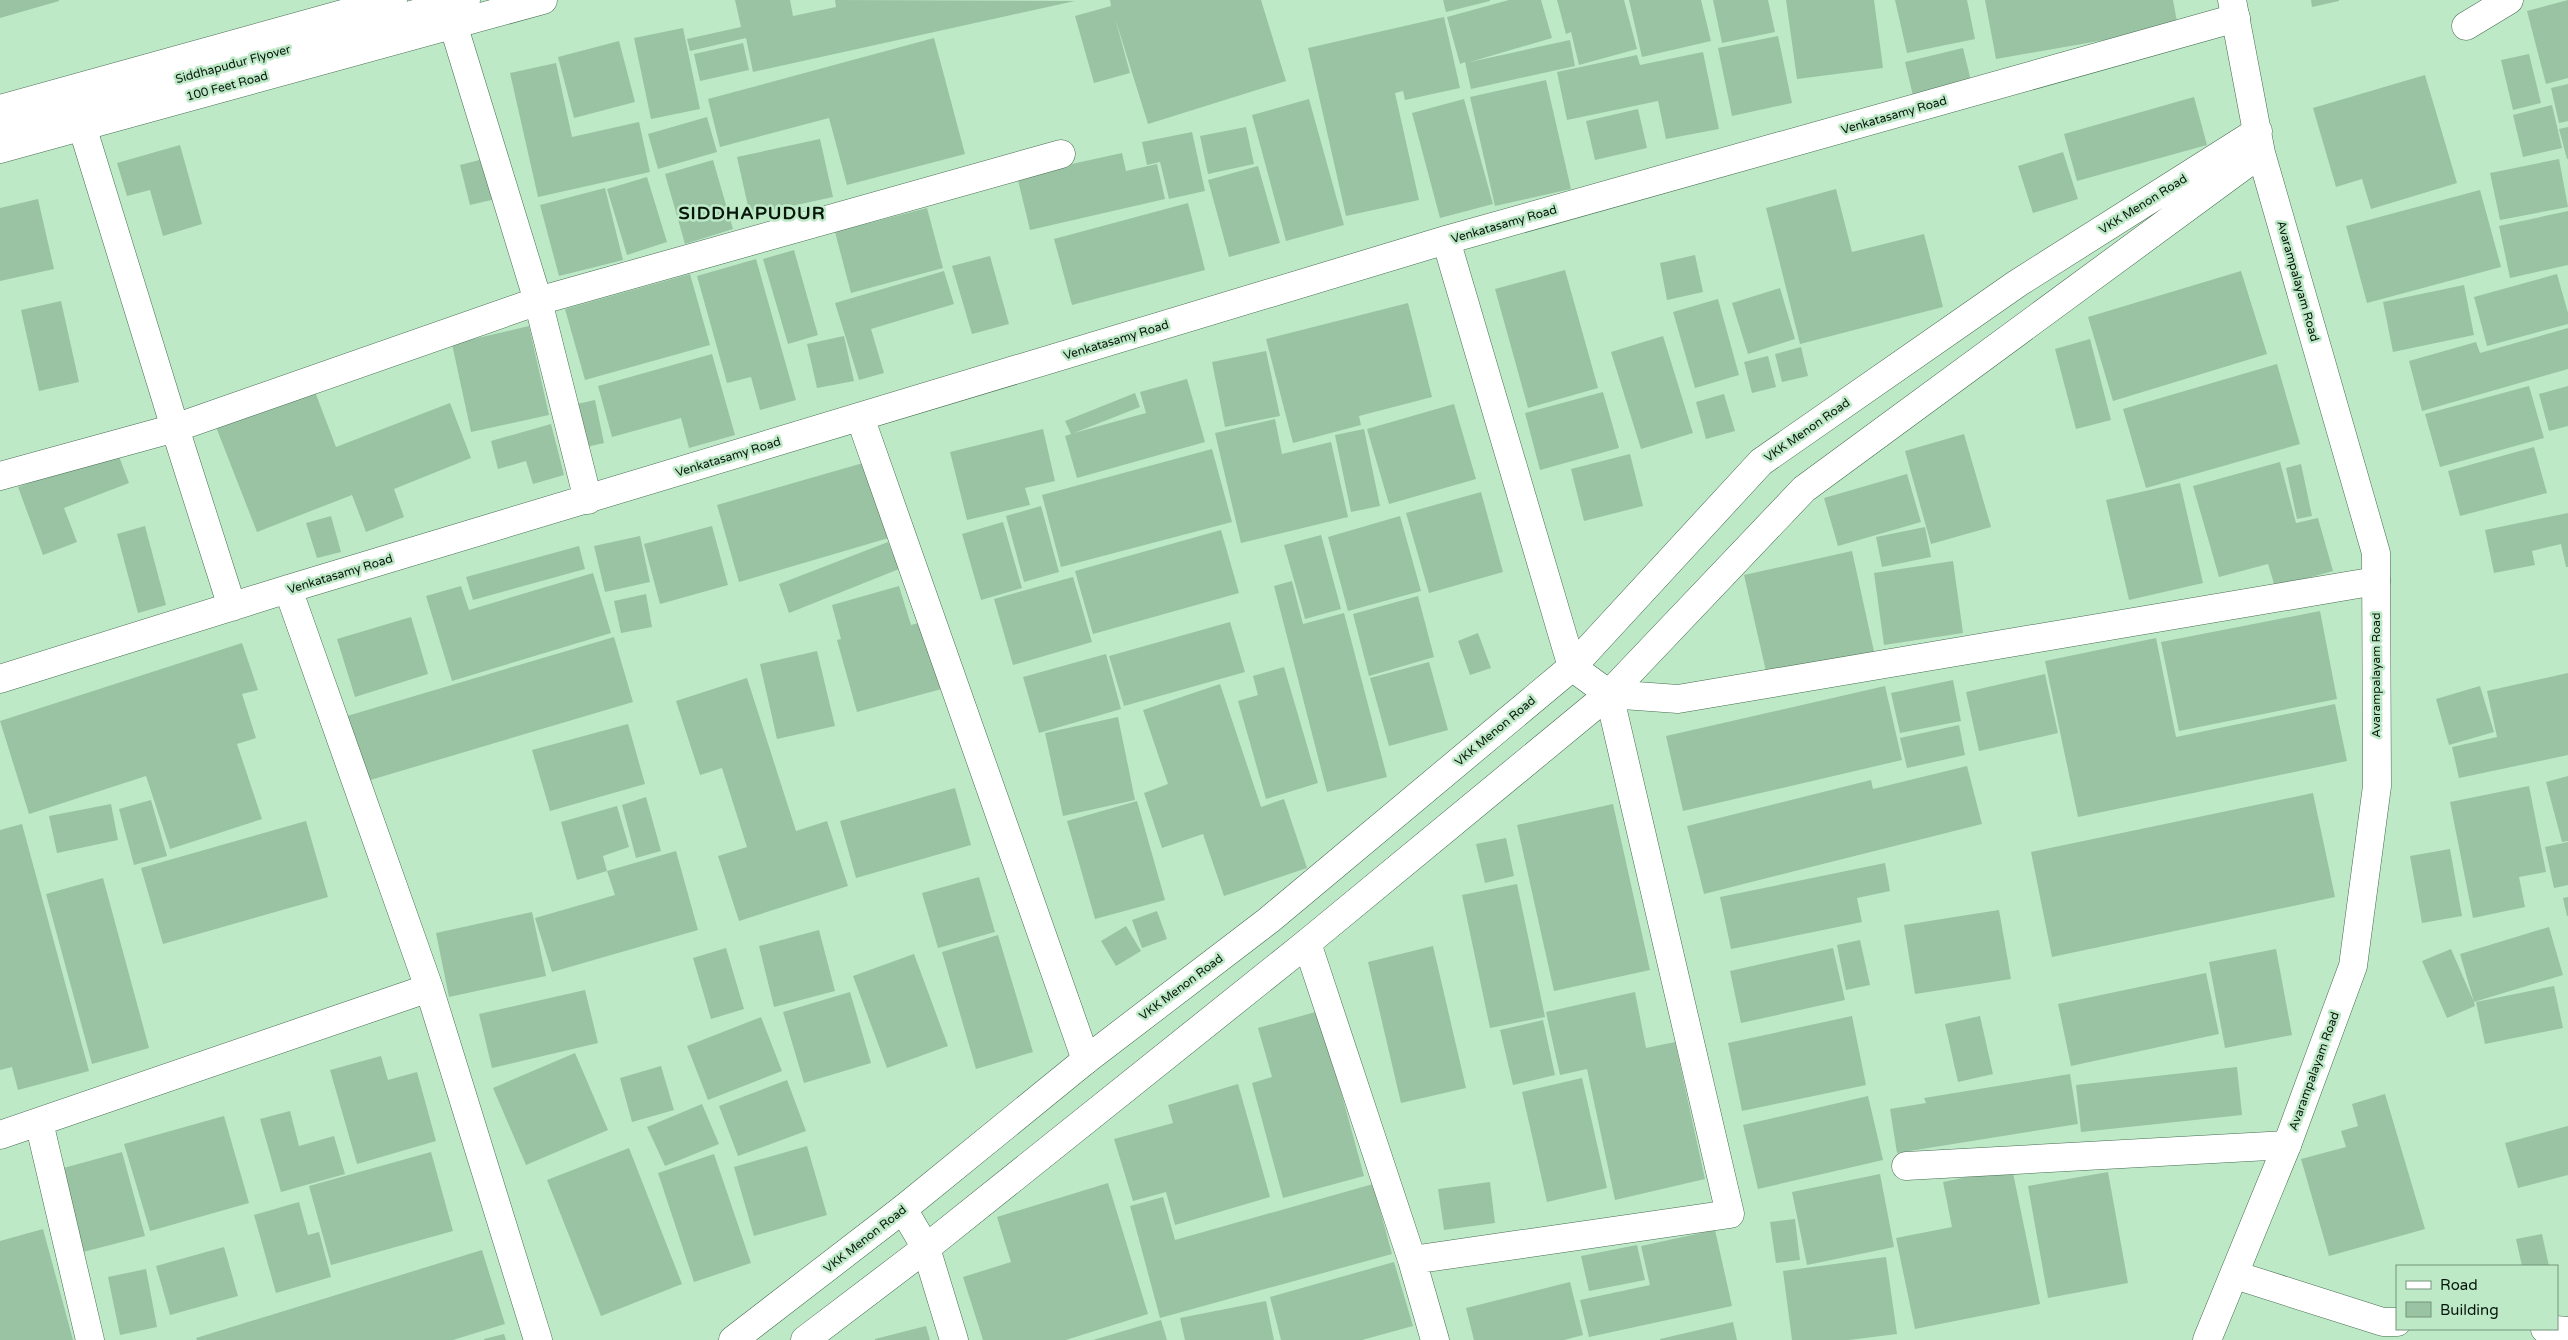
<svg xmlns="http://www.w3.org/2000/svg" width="2568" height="1340" font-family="'Varela Round',sans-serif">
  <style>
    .building { fill: #99c3a3 }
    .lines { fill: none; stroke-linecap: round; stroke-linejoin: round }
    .street-casing { stroke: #456c4f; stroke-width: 29 }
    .secondary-casing { stroke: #456c4f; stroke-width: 29 }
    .primary-casing { stroke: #456c4f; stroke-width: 29 }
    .street { stroke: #fff; stroke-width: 28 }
    .secondary { stroke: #fff; stroke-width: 28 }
    .primary { stroke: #fff; stroke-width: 28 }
    .labels { text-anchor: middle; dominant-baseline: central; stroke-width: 5; stroke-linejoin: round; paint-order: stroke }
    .street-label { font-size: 12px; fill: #07160b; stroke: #bee9c7 }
    .district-label { font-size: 18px; font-weight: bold; letter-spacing: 1px; fill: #07160b; stroke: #bee9c7 }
  </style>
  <rect width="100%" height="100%" fill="#bee9c7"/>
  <path class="building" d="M 0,0 L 59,0 L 59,1 L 0,18 Z
    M 735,0 L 790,0 L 793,16 L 836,7 L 835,0 L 1075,1 L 753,72 L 746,38 L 690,51 L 687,39 L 741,27 Z
    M 1110,0 L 1261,0 L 1286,81 L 1148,124 L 1115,18 L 1130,73 L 1094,83 L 1075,16 L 1111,6 Z
    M 1443,0 L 1490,0 L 1490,1 L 1446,12 Z
    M 1509,0 L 1541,0 L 1552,38 L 1470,62 L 1570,40 L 1575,66 L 1471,89 L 1465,62 L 1460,64 L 1447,17 Z
    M 1557,0 L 1624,0 L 1637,49 L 1579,65 L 1571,32 L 1566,34 Z
    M 1629,0 L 1701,0 L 1711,41 L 1642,57 Z
    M 1713,0 L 1768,0 L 1775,32 L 1722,43 Z
    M 1786,0 L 1874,0 L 1883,68 L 1797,79 Z
    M 1895,0 L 1967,0 L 1975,39 L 1907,53 Z
    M 1985,0 L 2173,0 L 2178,27 L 1996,59 Z
    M 2311,0 L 2339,0 L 2339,1 L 2312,7 Z
    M 2568,0 L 2568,78 L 2546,84 L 2527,11 Z
    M 1444,17 L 1460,88 L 1405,100 L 1403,91 L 1395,93 L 1419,200 L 1346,216 L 1308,48 Z
    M 683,28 L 700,109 L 651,119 L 634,38 Z
    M 1778,36 L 1792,103 L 1732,116 L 1718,48 Z
    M 934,38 L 965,154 L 847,185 L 829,118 L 720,147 L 708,99 Z
    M 619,41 L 635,102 L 574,118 L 558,57 Z
    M 743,43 L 749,70 L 700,81 L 694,54 Z
    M 1963,48 L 1971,81 L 1913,96 L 1905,62 Z
    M 1703,52 L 1719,129 L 1666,139 L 1658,101 L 1567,120 L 1557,72 L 1637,55 L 1640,65 Z
    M 2529,54 L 2541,103 L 2513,110 L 2501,60 Z
    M 556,63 L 572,137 L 639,122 L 650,172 L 538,197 L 510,73 Z
    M 2425,75 L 2457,183 L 2371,209 L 2362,179 L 2336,187 L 2313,108 Z
    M 1546,80 L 1571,189 L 1495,206 L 1470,97 Z
    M 2568,84 L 2568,121 L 2559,123 L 2551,88 Z
    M 2194,97 L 2207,145 L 2077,181 L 2064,134 Z
    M 1309,99 L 1344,225 L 1286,241 L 1252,115 Z
    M 1464,99 L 1493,204 L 1440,218 L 1412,113 Z
    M 2552,105 L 2562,148 L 2523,157 L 2513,115 Z
    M 1638,109 L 1647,148 L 1595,160 L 1586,121 Z
    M 707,117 L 717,152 L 658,169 L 648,134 Z
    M 1246,127 L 1254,164 L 1208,174 L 1200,136 Z
    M 2568,127 L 2568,159 L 2567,159 L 2559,129 Z
    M 1192,132 L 1205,191 L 1169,199 L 1160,162 L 1147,165 L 1142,142 Z
    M 820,139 L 833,197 L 750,215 L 737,157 Z
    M 180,145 L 202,224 L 163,236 L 150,190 L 127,196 L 117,163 Z
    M 2063,152 L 2078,199 L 2033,213 L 2018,166 Z
    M 1122,153 L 1126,171 L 1157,164 L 1165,199 L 1030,230 L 1017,176 Z
    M 491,157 L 500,198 L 470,205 L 460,165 Z
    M 2559,159 L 2568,207 L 2500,220 L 2490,173 Z
    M 713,160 L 733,229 L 685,244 L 665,174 Z
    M 1258,166 L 1280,243 L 1229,257 L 1208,180 Z
    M 647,177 L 667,242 L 627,255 L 607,189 Z
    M 605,188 L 623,260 L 559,276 L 540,205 Z
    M 1836,189 L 1852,252 L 1924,234 L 1943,307 L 1800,344 L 1766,208 Z
    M 2480,190 L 2501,267 L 2367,303 L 2346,226 Z
    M 38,199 L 54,269 L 0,281 L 0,208 Z
    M 1188,203 L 1205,270 L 1072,305 L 1054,239 Z
    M 927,208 L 943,268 L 851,293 L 835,232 Z
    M 2568,211 L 2568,265 L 2510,278 L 2499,226 Z
    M 794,250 L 818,335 L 788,344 L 763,259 Z
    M 1695,255 L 1703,292 L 1667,300 L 1660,263 Z
    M 990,256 L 1009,324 L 972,334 L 952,266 Z
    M 756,259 L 796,400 L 760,410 L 751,377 L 727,383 L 697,276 Z
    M 1565,270 L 1598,388 L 1528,408 L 1495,289 Z
    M 944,271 L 954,304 L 871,329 L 884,373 L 859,380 L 835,303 Z
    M 2241,271 L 2267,354 L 2113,401 L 2088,317 Z
    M 690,274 L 710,345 L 585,380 L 565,309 Z
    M 2557,274 L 2568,313 L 2568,324 L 2487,346 L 2474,297 Z
    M 2464,285 L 2474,335 L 2393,352 L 2383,302 Z
    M 1780,288 L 1795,339 L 1748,354 L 1732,303 Z
    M 1718,299 L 1739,375 L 1695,388 L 1673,312 Z
    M 61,301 L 79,382 L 39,391 L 21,310 Z
    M 1408,303 L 1432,397 L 1359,416 L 1361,425 L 1293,443 L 1266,339 Z
    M 529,326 L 549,415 L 471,432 L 452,344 Z
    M 2568,328 L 2568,369 L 2422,411 L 2409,361 L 2476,342 L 2480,353 Z
    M 844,336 L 854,381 L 817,388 L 807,344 Z
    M 1663,336 L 1693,433 L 1641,449 L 1611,352 Z
    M 2090,339 L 2111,420 L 2076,429 L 2055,349 Z
    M 1801,347 L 1808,376 L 1782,382 L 1775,354 Z
    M 1266,351 L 1280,416 L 1225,427 L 1212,362 Z
    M 712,354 L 735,435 L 689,448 L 681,418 L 612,437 L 598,386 Z
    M 1768,356 L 1776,387 L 1752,393 L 1744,362 Z
    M 2277,364 L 2300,444 L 2146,488 L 2123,409 Z
    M 1187,379 L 1205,442 L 1077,478 L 1065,436 L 1071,434 L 1065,421 L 1135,393 L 1140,407 L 1074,433 L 1146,413 L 1140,392 Z
    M 2529,386 L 2544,438 L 2440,467 L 2425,414 Z
    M 2568,386 L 2568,426 L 2549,431 L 2539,394 Z
    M 314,389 L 336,447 L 450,403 L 471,458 L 394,489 L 404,517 L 366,532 L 352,495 L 257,532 L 216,427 Z
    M 1603,392 L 1619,448 L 1540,470 L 1525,413 Z
    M 1724,394 L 1735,431 L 1706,439 L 1696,402 Z
    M 595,400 L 604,443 L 578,449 L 568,406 Z
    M 1454,404 L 1476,479 L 1389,504 L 1367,429 Z
    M 1275,419 L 1282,454 L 1331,442 L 1348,517 L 1241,543 L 1215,433 Z
    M 551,424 L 564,475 L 533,484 L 526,461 L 498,469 L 491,441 Z
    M 1043,429 L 1055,481 L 1025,488 L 1030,505 L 967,520 L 950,452 Z
    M 1364,429 L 1380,506 L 1351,512 L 1335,435 Z
    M 1964,434 L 1991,527 L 1931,544 L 1905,451 Z
    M 2534,447 L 2547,493 L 2460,516 L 2448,471 Z
    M 1212,449 L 1232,522 L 1061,567 L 1042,495 Z
    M 117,451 L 129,483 L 64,508 L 77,542 L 43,555 L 18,487 Z
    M 1630,454 L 1643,506 L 1584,521 L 1571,469 Z
    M 870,461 L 892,537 L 739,582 L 717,505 Z
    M 2280,462 L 2296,523 L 2318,518 L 2333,571 L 2275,587 L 2268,564 L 2219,577 L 2193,486 Z
    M 2301,464 L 2312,516 L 2297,519 L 2286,468 Z
    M 1907,474 L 1921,522 L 1838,546 L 1824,498 Z
    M 2180,483 L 2203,583 L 2129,600 L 2106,500 Z
    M 1481,492 L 1503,572 L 1429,593 L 1406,513 Z
    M 1041,506 L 1059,572 L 1024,582 L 1006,516 Z
    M 2568,513 L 2568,567 L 2566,567 L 2561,544 L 2532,551 L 2535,565 L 2494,573 L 2485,530 Z
    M 331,516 L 341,552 L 317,558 L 306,523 Z
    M 1400,516 L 1421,591 L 1348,611 L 1328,537 Z
    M 1003,522 L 1022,588 L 981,600 L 962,534 Z
    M 145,526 L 166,605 L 138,613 L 117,534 Z
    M 712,526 L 728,585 L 660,604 L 644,544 Z
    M 1925,527 L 1931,557 L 1882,567 L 1876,537 Z
    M 1221,530 L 1239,593 L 1093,634 L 1075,571 Z
    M 1321,535 L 1341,609 L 1305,619 L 1284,545 Z
    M 640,536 L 650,582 L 605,592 L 594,546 Z
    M 888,542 L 899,569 L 789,613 L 779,584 Z
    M 579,546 L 585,569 L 473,600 L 466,577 Z
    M 1852,551 L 1875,656 L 1768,680 L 1744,575 Z
    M 1953,561 L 1963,633 L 1884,645 L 1874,573 Z
    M 593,573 L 611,633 L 452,681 L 426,596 L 461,586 L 469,610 Z
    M 1073,577 L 1092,642 L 1013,665 L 994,599 Z
    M 1292,581 L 1303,624 L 1344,613 L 1387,777 L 1327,792 L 1274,586 Z
    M 899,586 L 911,625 L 930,620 L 949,687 L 857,712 L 837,640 L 841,639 L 832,605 Z
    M 646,594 L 652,627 L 621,633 L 614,601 Z
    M 1418,596 L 1434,657 L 1369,676 L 1353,614 Z
    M 2320,611 L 2337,699 L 2179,731 L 2161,642 Z
    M 411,617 L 428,674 L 355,697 L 337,639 Z
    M 1230,622 L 1245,672 L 1124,706 L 1109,656 Z
    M 1478,633 L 1491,668 L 1470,675 L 1458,641 Z
    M 614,637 L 633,702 L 367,781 L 347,716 Z
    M 2156,638 L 2176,737 L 2335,704 L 2347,761 L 2078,817 L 2045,661 Z
    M 242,643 L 258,690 L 242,694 L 256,738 L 237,744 L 262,819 L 170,849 L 146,776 L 29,814 L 0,721 Z
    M 817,651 L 835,726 L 777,739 L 760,664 Z
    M 1106,654 L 1121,709 L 1039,733 L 1023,677 Z
    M 1429,662 L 1448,730 L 1389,746 L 1370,678 Z
    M 1284,667 L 1318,783 L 1266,799 L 1238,701 L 1258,695 L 1253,676 Z
    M 2568,673 L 2568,755 L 2459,778 L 2452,747 L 2497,737 L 2487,691 Z
    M 2045,674 L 2058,733 L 1979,751 L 1966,692 Z
    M 747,678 L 796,831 L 827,821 L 848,886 L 739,921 L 718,856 L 747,847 L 722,768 L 700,775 L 676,701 Z
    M 1953,680 L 1961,721 L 1900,733 L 1891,693 Z
    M 1220,684 L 1261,807 L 1284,799 L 1307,868 L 1224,896 L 1203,834 L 1162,848 L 1144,793 L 1168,784 L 1143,710 Z
    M 1885,686 L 1902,760 L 1683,811 L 1666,736 Z
    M 2480,686 L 2494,732 L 2449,745 L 2436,699 Z
    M 1118,717 L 1135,800 L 1063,816 L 1045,733 Z
    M 628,724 L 645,784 L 550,811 L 532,750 Z
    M 1959,725 L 1965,755 L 1907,768 L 1900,738 Z
    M 1967,766 L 1982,824 L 1704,894 L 1687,826 L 1871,780 L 1873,789 Z
    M 2568,776 L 2568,841 L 2562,842 L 2546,782 Z
    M 2529,786 L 2546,872 L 2519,877 L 2525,907 L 2473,918 L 2450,802 Z
    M 955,788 L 971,845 L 856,878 L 840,821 Z
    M 2313,793 L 2335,897 L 2052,957 L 2031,852 Z
    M 646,797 L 661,851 L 636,858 L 622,805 Z
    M 151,800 L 167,856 L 134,865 L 119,809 Z
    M 1137,801 L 1165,900 L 1095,919 L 1067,821 Z
    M 111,804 L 118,840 L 57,853 L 49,816 Z
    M 1613,804 L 1650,970 L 1554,991 L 1517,825 Z
    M 617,806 L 629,847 L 603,856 L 607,871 L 577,880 L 561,822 Z
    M 306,821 L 328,897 L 163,944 L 141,868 Z
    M 22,824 L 89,1071 L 18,1090 L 12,1067 L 0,1070 L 0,830 Z
    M 1506,838 L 1514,876 L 1485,883 L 1476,844 Z
    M 2568,842 L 2568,885 L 2554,888 L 2545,847 Z
    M 2450,849 L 2462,916 L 2422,923 L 2410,856 Z
    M 676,851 L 698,930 L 552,972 L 535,918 L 615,895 L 607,871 Z
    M 1885,863 L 1890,891 L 1857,898 L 1862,922 L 1731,949 L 1720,897 Z
    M 979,877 L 995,932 L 938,948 L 922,893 Z
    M 103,878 L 149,1048 L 92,1064 L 46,894 Z
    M 1517,884 L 1545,1017 L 1490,1028 L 1462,895 Z
    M 2568,897 L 2568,916 L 2567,916 L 2563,898 Z
    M 1999,910 L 2011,979 L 1915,994 L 1904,925 Z
    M 1157,911 L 1167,939 L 1142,948 L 1132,920 Z
    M 532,912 L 546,976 L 449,997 L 436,933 Z
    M 1126,926 L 1141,951 L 1116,966 L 1101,941 Z
    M 2549,927 L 2563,975 L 2474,1002 L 2475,1006 L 2447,1018 L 2422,961 L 2451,949 L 2474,1002 L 2460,954 Z
    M 819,930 L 835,991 L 774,1007 L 759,946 Z
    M 998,935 L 1033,1052 L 976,1069 L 942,952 Z
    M 1860,940 L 1870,985 L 1846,990 L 1837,945 Z
    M 1433,946 L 1466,1088 L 1401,1103 L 1368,962 Z
    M 726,948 L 744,1009 L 711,1019 L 693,958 Z
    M 1833,948 L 1845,1000 L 1741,1023 L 1730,971 Z
    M 2276,949 L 2292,1035 L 2225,1048 L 2209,962 Z
    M 914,954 L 948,1046 L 887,1068 L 853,976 Z
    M 2206,973 L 2219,1034 L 2071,1066 L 2058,1004 Z
    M 2554,986 L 2563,1028 L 2485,1044 L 2476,1002 Z
    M 585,990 L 598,1043 L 492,1068 L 479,1014 Z
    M 850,992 L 871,1063 L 804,1083 L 783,1012 Z
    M 1635,992 L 1646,1048 L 1675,1042 L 1705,1179 L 1615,1200 L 1587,1069 L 1560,1075 L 1546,1012 Z
    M 1319,1011 L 1364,1176 L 1283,1198 L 1252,1083 L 1272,1077 L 1258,1028 Z
    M 1852,1016 L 1866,1085 L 1742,1111 L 1728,1043 Z
    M 1980,1016 L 1993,1074 L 1958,1082 L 1945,1024 Z
    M 761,1017 L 782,1071 L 708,1100 L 687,1046 Z
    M 1543,1020 L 1555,1075 L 1513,1085 L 1500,1030 Z
    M 575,1053 L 608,1130 L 526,1165 L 493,1088 Z
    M 381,1056 L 388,1080 L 417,1072 L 436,1141 L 357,1164 L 330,1070 Z
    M 661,1066 L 674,1110 L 632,1122 L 620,1078 Z
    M 2237,1067 L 2242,1115 L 2081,1132 L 2076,1085 Z
    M 2070,1074 L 2078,1124 L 1897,1153 L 1890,1109 L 1926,1103 L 1924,1098 Z
    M 1582,1078 L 1607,1188 L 1547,1202 L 1522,1092 Z
    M 787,1080 L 806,1131 L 738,1156 L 719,1106 Z
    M 1238,1084 L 1270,1197 L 1175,1225 L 1166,1192 L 1133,1201 L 1114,1139 L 1173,1123 L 1168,1105 Z
    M 2385,1094 L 2425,1229 L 2329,1256 L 2301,1159 L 2346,1147 L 2341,1131 L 2358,1126 L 2352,1104 Z
    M 1868,1096 L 1883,1160 L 1758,1189 L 1743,1125 Z
    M 702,1104 L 719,1144 L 665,1166 L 647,1127 Z
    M 290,1111 L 299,1146 L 334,1136 L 345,1174 L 281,1192 L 260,1119 Z
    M 224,1116 L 249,1203 L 150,1231 L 124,1144 Z
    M 2568,1126 L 2568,1175 L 2518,1188 L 2505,1143 Z
    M 807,1146 L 827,1215 L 754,1236 L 734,1167 Z
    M 629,1148 L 682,1284 L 601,1316 L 547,1180 Z
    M 122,1152 L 145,1236 L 83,1252 L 60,1169 Z
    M 431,1152 L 453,1231 L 331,1265 L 309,1186 Z
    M 714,1154 L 751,1263 L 694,1282 L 658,1173 Z
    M 2012,1168 L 2040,1304 L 1915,1329 L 1896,1238 L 1952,1227 L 1943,1182 Z
    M 2108,1172 L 2128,1283 L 2048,1298 L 2028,1186 Z
    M 1880,1174 L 1894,1247 L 1807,1265 L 1792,1192 Z
    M 1490,1182 L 1495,1223 L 1444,1230 L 1438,1189 Z
    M 1108,1183 L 1148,1314 L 1066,1340 L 983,1340 L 963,1277 L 1011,1262 L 997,1217 Z
    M 1373,1184 L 1392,1254 L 1160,1318 L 1130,1206 L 1163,1197 L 1175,1240 Z
    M 299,1202 L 308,1235 L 319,1232 L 331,1277 L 276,1293 L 254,1215 Z
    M 1795,1219 L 1800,1260 L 1776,1263 L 1770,1222 Z
    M 43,1229 L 73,1340 L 0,1340 L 0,1241 Z
    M 1715,1230 L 1732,1306 L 1589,1337 L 1580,1300 L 1650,1285 L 1641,1246 Z
    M 2542,1234 L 2549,1266 L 2522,1266 L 2516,1239 Z
    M 1637,1245 L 1645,1280 L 1589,1291 L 1581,1256 Z
    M 224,1247 L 238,1296 L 170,1315 L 156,1266 Z
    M 482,1250 L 505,1324 L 453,1340 L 197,1340 L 196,1338 Z
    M 1886,1257 L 1897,1334 L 1849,1340 L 1792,1340 L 1783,1271 Z
    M 1394,1262 L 1413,1326 L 1362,1340 L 1281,1340 L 1270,1297 Z
    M 146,1269 L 157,1327 L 120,1335 L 108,1277 Z
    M 1570,1282 L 1583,1335 L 1564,1340 L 1474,1340 L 1466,1308 Z
    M 1266,1301 L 1274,1340 L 1185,1340 L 1180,1318 Z
    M 1161,1320 L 1167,1340 L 1093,1340 Z
    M 1733,1322 L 1737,1340 L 1660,1340 L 1660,1339 Z
    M 926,1326 L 930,1340 L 875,1340 L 875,1339 Z
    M 504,1334 L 506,1340 L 484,1340 L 484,1339 Z"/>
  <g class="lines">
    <g class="street-casing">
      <path id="street" d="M 453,24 L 538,301 L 588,500
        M 82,126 L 175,428 L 232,607
        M 1446,240 L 1572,667 L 1609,694
        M 860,417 L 1086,1060
        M 0,476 L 175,428 L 538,301 L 1061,154
        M 288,589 L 429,988 L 538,1340
        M 0,679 L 288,589 L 1446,240 L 2236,18
        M 1307,943 L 1412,1260 L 1730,1214 L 1609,694 L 1678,699 L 2376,581
        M 39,1122 L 90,1340
        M 0,1135 L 429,988
        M 1906,1166 L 2287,1145
        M 903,1209 L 926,1248 L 954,1340
        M 1412,1260 L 1435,1340
        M 2235,1275 L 2383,1322 L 2397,1322
        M 2545,1329 L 2568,1331"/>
    </g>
    <g class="secondary-casing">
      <path id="secondary" d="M 2466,26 L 2509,0
        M 0,109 L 393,0
        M 0,149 L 543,0
        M 733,1340 L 903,1209 L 1086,1060 L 1269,920 L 1572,667 L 1761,462 L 2018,283 L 2258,131
        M 805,1340 L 926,1248 L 1307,943 L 1609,694 L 1804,489 L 2261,153
        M 2207,1340 L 2287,1145 L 2353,966 L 2377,786 L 2376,553 L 2261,153 L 2232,0"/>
    </g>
    <g class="primary-casing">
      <path id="primary" d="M 0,127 L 466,0"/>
    </g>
    <use href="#street" class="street"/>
    <use href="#secondary" class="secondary"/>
    <use href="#primary" class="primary"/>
  </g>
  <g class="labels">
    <g class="street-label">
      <text transform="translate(233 64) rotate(-15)">Siddhapudur Flyover</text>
      <text transform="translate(227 86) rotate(-15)">100 Feet Road</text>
      <text transform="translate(1894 115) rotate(-16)">Venkatasamy Road</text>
      <text transform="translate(2143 204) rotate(-32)">VKK Menon Road</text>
      <text transform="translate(1504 224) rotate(-16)">Venkatasamy Road</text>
      <text transform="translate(2298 281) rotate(74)">Avarampalayam Road</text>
      <text transform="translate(1116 340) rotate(-17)">Venkatasamy Road</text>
      <text transform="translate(1807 430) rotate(-35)">VKK Menon Road</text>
      <text transform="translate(728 457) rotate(-17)">Venkatasamy Road</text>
      <text transform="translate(340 574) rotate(-17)">Venkatasamy Road</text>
      <text transform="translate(2376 675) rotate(-90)">Avarampalayam Road</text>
      <text transform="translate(1495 731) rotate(-40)">VKK Menon Road</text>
      <text transform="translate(1181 987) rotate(-37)">VKK Menon Road</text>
      <text transform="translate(2314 1071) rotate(-70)">Avarampalayam Road</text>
      <text transform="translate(865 1239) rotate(-38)">VKK Menon Road</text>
    </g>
    <g class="district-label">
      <text x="752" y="213">SIDDHAPUDUR</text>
    </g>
  </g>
  <rect x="2396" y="1265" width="162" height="65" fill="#bee9c7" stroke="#75957c"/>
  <rect x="2406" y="1281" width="25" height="8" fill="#ffffff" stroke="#75957c"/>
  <text x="2440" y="1290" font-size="15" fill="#07160b">Road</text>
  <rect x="2406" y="1302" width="25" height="15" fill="#99c3a3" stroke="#75957c"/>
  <text x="2440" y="1315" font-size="15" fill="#07160b">Building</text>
</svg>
